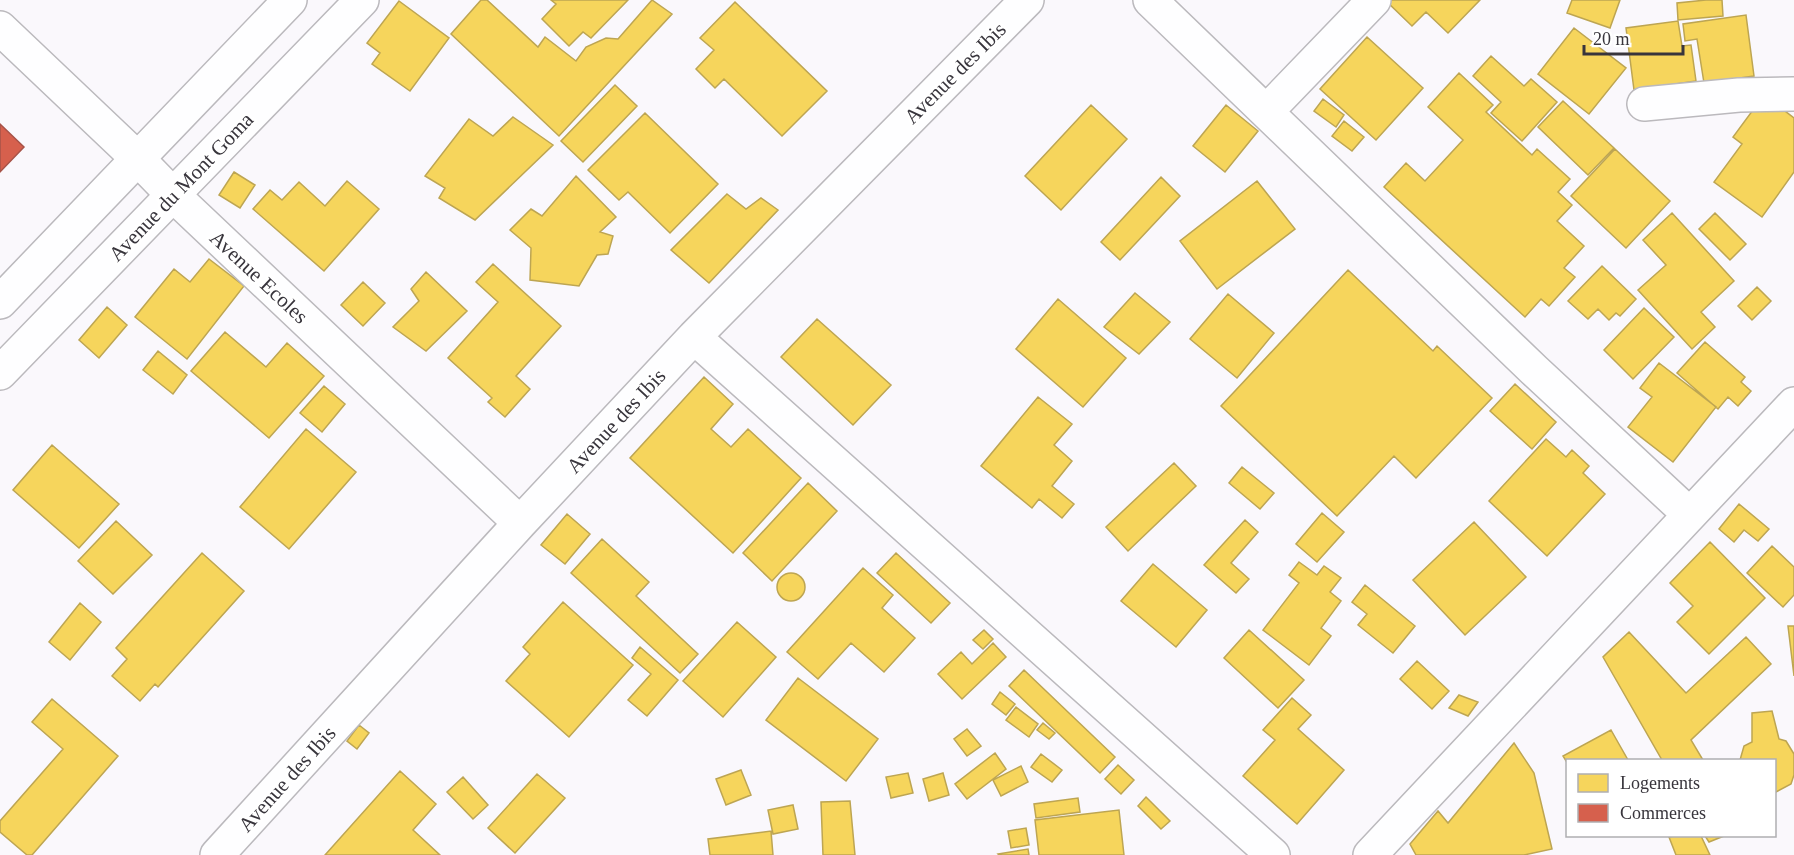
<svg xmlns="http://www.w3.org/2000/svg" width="1794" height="855" font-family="Georgia,serif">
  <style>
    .homes { fill: #f6d55c; stroke: #bda552; stroke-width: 1.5 }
    .shops { fill: #d6604d; stroke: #a75348; stroke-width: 1.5 }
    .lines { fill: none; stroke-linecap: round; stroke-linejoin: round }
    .minor-casing { stroke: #bbb9bd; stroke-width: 36 }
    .tertiary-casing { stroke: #bbb9bd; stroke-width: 36 }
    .minor { stroke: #fefeff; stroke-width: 33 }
    .tertiary { stroke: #fefeff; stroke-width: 33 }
    .labels { text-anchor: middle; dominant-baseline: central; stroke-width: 6; stroke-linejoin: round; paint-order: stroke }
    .street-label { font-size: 21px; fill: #38353c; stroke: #fff }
  </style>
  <rect width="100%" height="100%" fill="#faf8fc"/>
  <path class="homes" d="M 481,0 L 487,0 L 538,47 L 545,37 L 576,61 L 586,47 L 606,38 L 618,39 L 652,0 L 672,14 L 559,136 L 451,34 Z
    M 551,0 L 628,0 L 591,38 L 583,32 L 569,46 L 542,19 L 556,4 Z
    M 1385,0 L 1480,0 L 1448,33 L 1426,12 L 1412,26 Z
    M 1572,0 L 1620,0 L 1610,28 L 1567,13 Z
    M 1706,0 L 1722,0 L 1723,16 L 1678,20 L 1677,3 Z
    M 399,1 L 449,38 L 410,91 L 372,64 L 380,53 L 367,43 Z
    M 735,2 L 827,91 L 782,136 L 724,79 L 715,88 L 696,69 L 714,50 L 700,38 Z
    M 1746,15 L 1754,76 L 1704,83 L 1697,39 L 1685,41 L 1683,24 Z
    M 1678,21 L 1682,46 L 1691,45 L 1696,81 L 1634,90 L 1626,28 Z
    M 1574,28 L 1626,68 L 1589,114 L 1538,74 Z
    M 1367,37 L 1423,88 L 1376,140 L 1320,89 Z
    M 1491,56 L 1524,86 L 1531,79 L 1557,102 L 1522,141 L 1491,113 L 1501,102 L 1473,76 Z
    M 1459,73 L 1493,105 L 1486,112 L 1532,155 L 1537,149 L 1570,179 L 1558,192 L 1572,205 L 1557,221 L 1584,246 L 1564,268 L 1575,277 L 1549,306 L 1541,299 L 1525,317 L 1384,187 L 1406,163 L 1425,181 L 1463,140 L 1428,107 Z
    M 615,85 L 637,106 L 583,162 L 561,141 Z
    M 1764,95 L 1794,118 L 1794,172 L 1762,217 L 1714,182 L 1742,144 L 1733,137 Z
    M 1323,99 L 1344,115 L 1336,127 L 1314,111 Z
    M 1563,101 L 1614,148 L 1588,175 L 1538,127 Z
    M 1091,105 L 1127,139 L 1061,210 L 1025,176 Z
    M 1226,105 L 1258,131 L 1225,172 L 1193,146 Z
    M 645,113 L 718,184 L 670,233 L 628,192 L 619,200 L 588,170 Z
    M 513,117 L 553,145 L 475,220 L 439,198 L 445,188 L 425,176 L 469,119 L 493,136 Z
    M 1344,121 L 1364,137 L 1352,151 L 1332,136 Z
    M 1615,149 L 1670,201 L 1626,248 L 1571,196 Z
    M 234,172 L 255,185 L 240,208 L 219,195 Z
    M 576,176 L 616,217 L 600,232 L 613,236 L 608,254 L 597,255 L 579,286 L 530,280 L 531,248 L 510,230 L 531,209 L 542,216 Z
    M 1161,177 L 1180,196 L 1120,260 L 1101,242 Z
    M 347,181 L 379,209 L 324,271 L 253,209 L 270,190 L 282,200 L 299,182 L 325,206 Z
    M 1257,181 L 1295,229 L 1217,289 L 1180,241 Z
    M 727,194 L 746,209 L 761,198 L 778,210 L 709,283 L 671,250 Z
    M 1672,213 L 1734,281 L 1701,312 L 1715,327 L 1692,349 L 1638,290 L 1666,265 L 1643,240 Z
    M 1715,213 L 1746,244 L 1730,260 L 1699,229 Z
    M 209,259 L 244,286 L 187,359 L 135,317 L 174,269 L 190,282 Z
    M 493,264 L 561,326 L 516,376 L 530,389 L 505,417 L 488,402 L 492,398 L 448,358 L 498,302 L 476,282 Z
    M 1602,266 L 1636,299 L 1620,316 L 1616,313 L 1609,320 L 1598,309 L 1588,319 L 1568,301 Z
    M 1348,270 L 1433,351 L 1437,346 L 1492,398 L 1416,478 L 1394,456 L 1337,516 L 1221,406 Z
    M 1348,270 L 1433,351 L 1437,346 L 1492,398 L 1416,478 L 1394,456 L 1337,516 L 1221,406 Z
    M 426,272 L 467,311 L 426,351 L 393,327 L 419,301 L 411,289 Z
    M 363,282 L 385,303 L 363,326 L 341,305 Z
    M 1757,287 L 1771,301 L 1752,320 L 1738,306 Z
    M 1135,293 L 1170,322 L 1139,354 L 1104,327 Z
    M 1228,294 L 1274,333 L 1237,378 L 1190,339 Z
    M 1058,299 L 1126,358 L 1083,407 L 1016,349 Z
    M 107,307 L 127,325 L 99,358 L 79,340 Z
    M 1644,308 L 1674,337 L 1633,379 L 1604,350 Z
    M 817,319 L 891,385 L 853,425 L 781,357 Z
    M 225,332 L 266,367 L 287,343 L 324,376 L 269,438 L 191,371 Z
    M 1705,342 L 1745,377 L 1741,382 L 1751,391 L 1738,406 L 1728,397 L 1718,409 L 1677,373 Z
    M 158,351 L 187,375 L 173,394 L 143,370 Z
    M 1659,363 L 1716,407 L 1673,462 L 1628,427 L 1652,397 L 1640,388 Z
    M 704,377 L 733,404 L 711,429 L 731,447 L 748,429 L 801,478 L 733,553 L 630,458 Z
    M 1515,384 L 1556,422 L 1532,449 L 1490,411 Z
    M 324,386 L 345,404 L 322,432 L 300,413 Z
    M 1038,397 L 1072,424 L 1054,445 L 1072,461 L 1052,486 L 1074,504 L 1062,518 L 1039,499 L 1032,508 L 981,466 Z
    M 306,429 L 356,472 L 289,549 L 240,507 Z
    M 1546,439 L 1566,457 L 1572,450 L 1589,466 L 1583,473 L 1605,494 L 1547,556 L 1489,501 Z
    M 52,445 L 119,504 L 79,548 L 13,490 Z
    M 1174,463 L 1196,486 L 1128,551 L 1106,527 Z
    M 1242,467 L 1274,493 L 1260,509 L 1229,483 Z
    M 808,483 L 837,511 L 772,581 L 743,553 Z
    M 1739,504 L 1769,529 L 1758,541 L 1744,530 L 1734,542 L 1719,529 Z
    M 1322,513 L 1344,532 L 1317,562 L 1296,544 Z
    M 567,514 L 590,534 L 565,564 L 541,545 Z
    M 1245,520 L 1258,532 L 1231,563 L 1249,579 L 1236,593 L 1204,565 Z
    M 116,521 L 152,555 L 113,594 L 78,561 Z
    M 1474,522 L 1526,577 L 1465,635 L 1413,580 Z
    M 602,539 L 649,582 L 636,596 L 698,654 L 680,673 L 571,573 Z
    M 1710,542 L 1765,598 L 1709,654 L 1677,622 L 1693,606 L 1670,583 Z
    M 1772,546 L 1794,567 L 1794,595 L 1783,607 L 1747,573 Z
    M 202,553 L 244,591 L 158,687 L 155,684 L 140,701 L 112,676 L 127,659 L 116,648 Z
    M 896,553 L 950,603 L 931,623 L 877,573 Z
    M 1299,562 L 1317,575 L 1324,566 L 1341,578 L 1330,592 L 1341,601 L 1321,628 L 1331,636 L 1309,665 L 1263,630 L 1299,583 L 1289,575 Z
    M 1153,564 L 1207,610 L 1176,647 L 1121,601 Z
    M 863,568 L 893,595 L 882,608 L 915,638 L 884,672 L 851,643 L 818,679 L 787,652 Z
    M777 587a14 14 0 1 1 28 0a14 14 0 1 1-28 0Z
    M 1365,585 L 1415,626 L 1393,653 L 1358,625 L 1367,614 L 1352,602 Z
    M 563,602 L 633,665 L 569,737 L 506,681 L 530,654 L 523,647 Z
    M 80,603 L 101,622 L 70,660 L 49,642 Z
    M 737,622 L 776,657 L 723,717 L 683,681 Z
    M 1788,626 L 1794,626 L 1794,676 Z
    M 984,630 L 993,639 L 983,649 L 973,640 Z
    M 1249,630 L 1304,680 L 1278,708 L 1224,658 Z
    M 1629,632 L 1686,693 L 1746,637 L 1771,664 L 1691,740 L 1703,760 L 1662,760 L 1603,657 Z
    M 993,643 L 1006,657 L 962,699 L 938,674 L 961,652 L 972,664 Z
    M 640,647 L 678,680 L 647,716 L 628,700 L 651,674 L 632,658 Z
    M 1417,661 L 1449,691 L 1432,709 L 1400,679 Z
    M 1024,670 L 1115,757 L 1100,773 L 1009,686 Z
    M 798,678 L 878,739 L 846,781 L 766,720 Z
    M 1000,692 L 1015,704 L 1006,715 L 992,704 Z
    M 1459,695 L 1478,702 L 1468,716 L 1449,708 Z
    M 1292,698 L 1311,715 L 1298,729 L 1344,770 L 1297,824 L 1243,776 L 1275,740 L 1263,730 Z
    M 52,699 L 118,756 L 32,855 L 27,855 L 0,832 L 0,821 L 63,749 L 32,722 Z
    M 1016,707 L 1038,724 L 1029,737 L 1006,720 Z
    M 1772,711 L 1779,739 L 1786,741 L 1794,754 L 1794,775 L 1791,784 L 1774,793 L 1774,760 L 1740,760 L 1744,746 L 1752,742 L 1752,713 Z
    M 1043,723 L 1055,733 L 1049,739 L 1037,730 Z
    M 359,725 L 369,733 L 357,749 L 347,741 Z
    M 967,729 L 981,746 L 967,756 L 954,739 Z
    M 1611,730 L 1628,760 L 1568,760 L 1568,764 L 1563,756 Z
    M 1514,743 L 1534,773 L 1552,849 L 1524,855 L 1416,855 L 1410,844 L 1438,811 L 1448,823 Z
    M 995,753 L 1006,769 L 967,799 L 955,784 Z
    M 1041,754 L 1062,770 L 1052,782 L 1031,767 Z
    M 1118,765 L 1134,780 L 1121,794 L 1105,779 Z
    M 1021,766 L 1028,782 L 1001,796 L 993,780 Z
    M 741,770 L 751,795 L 726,805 L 716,779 Z
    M 400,771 L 436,804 L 413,830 L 440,855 L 325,855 Z
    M 908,773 L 913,793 L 891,798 L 886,777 Z
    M 943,773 L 949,795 L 929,801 L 923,779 Z
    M 537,774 L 565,798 L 515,853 L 488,828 Z
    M 463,777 L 488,805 L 473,819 L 447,792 Z
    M 1146,797 L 1170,821 L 1161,829 L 1138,806 Z
    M 1078,798 L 1080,812 L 1036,818 L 1034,804 Z
    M 850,801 L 855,855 L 823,855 L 821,802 Z
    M 793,805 L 798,829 L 773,834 L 768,810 Z
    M 1119,810 L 1124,855 L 1039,855 L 1035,820 Z
    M 1026,828 L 1029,845 L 1011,848 L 1008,831 Z
    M 771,831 L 773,855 L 710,855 L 708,839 Z
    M 1674,836 L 1701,836 L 1710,855 L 1676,855 L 1669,837 Z
    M 1705,836 L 1724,836 L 1709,842 Z
    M 1028,849 L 1029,855 L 999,855 L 998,854 Z"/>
  <path class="shops" d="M 0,124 L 24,147 L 0,172 Z"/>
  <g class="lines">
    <g class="minor-casing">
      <path id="minor" d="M 1150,0 L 1534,370 L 1689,514
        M 0,28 L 137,158 L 173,195 L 520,523
        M 1644,104 L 1739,95 L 1794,94
        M 1267,111 L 1374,0
        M 694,337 L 1273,855
        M 217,855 L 520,523 L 694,337 L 1027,0
        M 1370,855 L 1794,404"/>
    </g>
    <g class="tertiary-casing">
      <path id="tertiary" d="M 0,302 L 290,0
        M 0,373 L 362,0"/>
    </g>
    <use href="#minor" class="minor"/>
    <use href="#tertiary" class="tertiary"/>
  </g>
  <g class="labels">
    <g class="street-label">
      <text transform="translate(955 73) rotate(-45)">Avenue des Ibis</text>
      <text transform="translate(181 187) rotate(-46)">Avenue du Mont Goma</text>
      <text transform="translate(259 277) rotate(43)">Avenue Ecoles</text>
      <text transform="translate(616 421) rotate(-47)">Avenue des Ibis</text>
      <text transform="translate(287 779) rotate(-48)">Avenue des Ibis</text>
    </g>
  </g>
  <rect x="1566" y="759" width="210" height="78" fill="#ffffff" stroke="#afaeb1" stroke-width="1.5"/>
  <rect x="1578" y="774" width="30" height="18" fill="#f6d55c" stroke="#afaeb1" stroke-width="1.5"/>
  <text x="1620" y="789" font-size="18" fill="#38353c">Logements</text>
  <rect x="1578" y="804" width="30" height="18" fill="#d6604d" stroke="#afaeb1" stroke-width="1.5"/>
  <text x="1620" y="819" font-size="18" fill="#38353c">Commerces</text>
  <path d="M1584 45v9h99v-9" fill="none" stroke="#38353c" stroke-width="3"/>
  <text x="1593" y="45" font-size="18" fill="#38353c" stroke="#ffffff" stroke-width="4.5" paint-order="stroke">20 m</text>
</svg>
